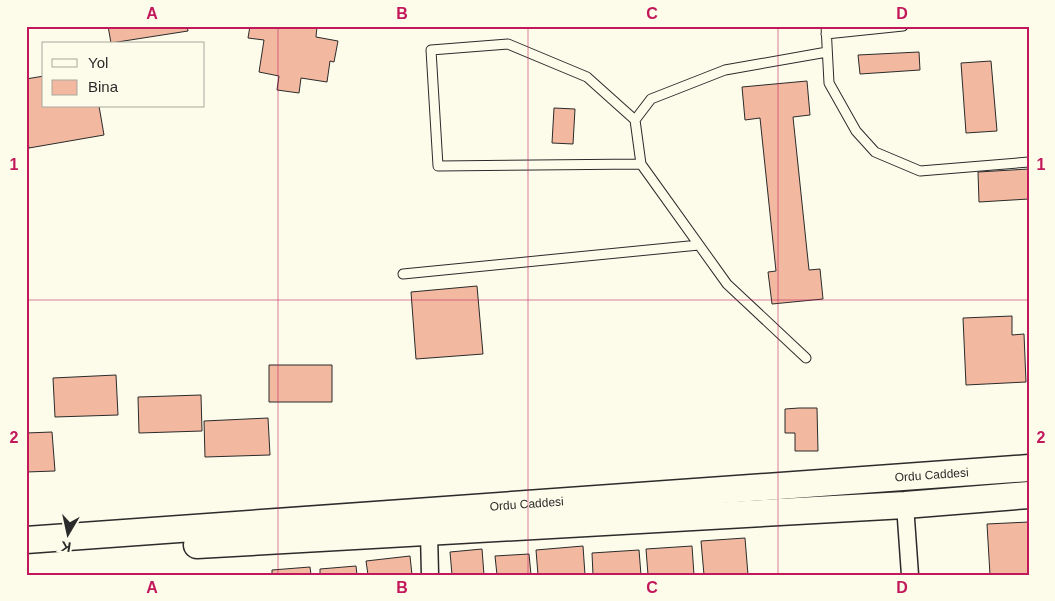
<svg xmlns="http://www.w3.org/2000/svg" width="1055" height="601" font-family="Helvetica,sans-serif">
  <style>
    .building { fill: #f2b8a0; stroke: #2b2b2b }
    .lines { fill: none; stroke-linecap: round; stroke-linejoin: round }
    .lane-casing { stroke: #2b2b2b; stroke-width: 11 }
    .street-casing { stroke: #2b2b2b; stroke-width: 19 }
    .primary-casing { stroke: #2b2b2b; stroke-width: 29 }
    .lane { stroke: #fdfbea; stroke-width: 9 }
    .street { stroke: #fdfbea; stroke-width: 16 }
    .primary { stroke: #fdfbea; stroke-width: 26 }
    .grid { fill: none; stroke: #c2185b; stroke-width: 1; stroke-opacity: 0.55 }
    .labels { text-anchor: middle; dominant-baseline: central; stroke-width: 4; stroke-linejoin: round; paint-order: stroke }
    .street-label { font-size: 12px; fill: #2b2b2b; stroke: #fdfbea }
    .neatline { fill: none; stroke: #c2185b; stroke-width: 2 }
    .grid-label { font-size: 16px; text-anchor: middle; font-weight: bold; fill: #c2185b }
  </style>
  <rect width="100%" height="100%" fill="#fdfbea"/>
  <path class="building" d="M 108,26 L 187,26 L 188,31 L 111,43 Z
    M 250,26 L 317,26 L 316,37 L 338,41 L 334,62 L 330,61 L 327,82 L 301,78 L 299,93 L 277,90 L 279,76 L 259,72 L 264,40 L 248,38 Z
    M 919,52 L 920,70 L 860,74 L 858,55 Z
    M 991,61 L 997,131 L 966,133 L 961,63 Z
    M 44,76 L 44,106 L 99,106 L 104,135 L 29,148 L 26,135 L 26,79 Z
    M 807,81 L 810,115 L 793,117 L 809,270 L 820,269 L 823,299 L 772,304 L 768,272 L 776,271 L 760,118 L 745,120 L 742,87 Z
    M 554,108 L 575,109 L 573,144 L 552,143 Z
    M 1029,169 L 1029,199 L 979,202 L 978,172 Z
    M 477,286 L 483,354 L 416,359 L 411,292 Z
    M 1012,316 L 1012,335 L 1024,334 L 1026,382 L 966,385 L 963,318 Z
    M 269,365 L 332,365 L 332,402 L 269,402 Z
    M 116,375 L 118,415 L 55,417 L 53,378 Z
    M 201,395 L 202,431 L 139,433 L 138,397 Z
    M 799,408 L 817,408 L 818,451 L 795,451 L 795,433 L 785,433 L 785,409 Z
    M 268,418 L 270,455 L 205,457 L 204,421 Z
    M 52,432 L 55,471 L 26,472 L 26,433 Z
    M 1029,522 L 1029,575 L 990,575 L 987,524 Z
    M 745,538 L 748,575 L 704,575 L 701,541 Z
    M 583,546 L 585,575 L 538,575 L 536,550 Z
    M 692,546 L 694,575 L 648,575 L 646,549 Z
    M 482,549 L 484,575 L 452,575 L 450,552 Z
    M 639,550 L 641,575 L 593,575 L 592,553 Z
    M 529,554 L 531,575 L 497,575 L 495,556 Z
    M 410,556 L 412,575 L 368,575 L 366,561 Z
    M 356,566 L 357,575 L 320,575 L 320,569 Z
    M 310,567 L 311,575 L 272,575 L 272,570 Z"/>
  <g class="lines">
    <g class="lane-casing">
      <path id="lane" d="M 826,26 L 829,83 L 856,131 L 875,152 L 920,171 L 1029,162
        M 826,34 L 903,26
        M 635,120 L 587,77 L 508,44 L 431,50 L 438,166 L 641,164
        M 403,274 L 699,245
        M 806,358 L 727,284 L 641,164 L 635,120 L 651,99 L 725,70 L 827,52"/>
    </g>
    <g class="street-casing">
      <path id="street" d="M 905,505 L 910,575
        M 429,533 L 430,575"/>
    </g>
    <g class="primary-casing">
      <g id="primary">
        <path id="s1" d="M 26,540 L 1029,468"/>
        <path d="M 197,545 L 905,505 L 1029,495"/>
      </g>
    </g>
    <use href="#lane" class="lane"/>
    <use href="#street" class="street"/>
    <use href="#primary" class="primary"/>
  </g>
  <path class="grid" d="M 278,26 L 278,575M 528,26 L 528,575M 778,26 L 778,575M 26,300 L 1029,300"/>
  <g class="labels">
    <g class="street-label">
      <text stroke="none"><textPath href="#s1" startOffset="908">Ordu Caddesi</textPath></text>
      <text stroke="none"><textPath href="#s1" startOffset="502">Ordu Caddesi</textPath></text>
    </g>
  </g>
  <rect width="1055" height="601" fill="none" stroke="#fdfbea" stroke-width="55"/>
  <rect x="42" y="42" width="162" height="65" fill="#fdfbea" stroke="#a9a89e"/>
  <rect x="52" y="59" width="25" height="8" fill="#fdfbea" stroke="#a9a89e"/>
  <text x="88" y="68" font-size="15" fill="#2b2b2b">Yol</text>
  <rect x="52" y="80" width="25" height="15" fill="#f2b8a0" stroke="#a9a89e"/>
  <text x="88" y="92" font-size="15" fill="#2b2b2b">Bina</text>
  <g transform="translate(68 534) rotate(189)" stroke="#fdfbea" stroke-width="4" paint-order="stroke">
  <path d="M0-4L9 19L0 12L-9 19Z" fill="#2b2b2b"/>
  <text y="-8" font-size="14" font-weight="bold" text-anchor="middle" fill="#2b2b2b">K</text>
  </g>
  <rect x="28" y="28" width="1000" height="546" class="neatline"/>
  <g class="grid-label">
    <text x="152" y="19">A</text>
    <text x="402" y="19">B</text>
    <text x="652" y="19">C</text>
    <text x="902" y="19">D</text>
    <text x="14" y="170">1</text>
    <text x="1041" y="170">1</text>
    <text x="14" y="443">2</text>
    <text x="1041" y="443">2</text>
    <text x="152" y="593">A</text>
    <text x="402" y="593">B</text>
    <text x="652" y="593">C</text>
    <text x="902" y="593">D</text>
  </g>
</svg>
